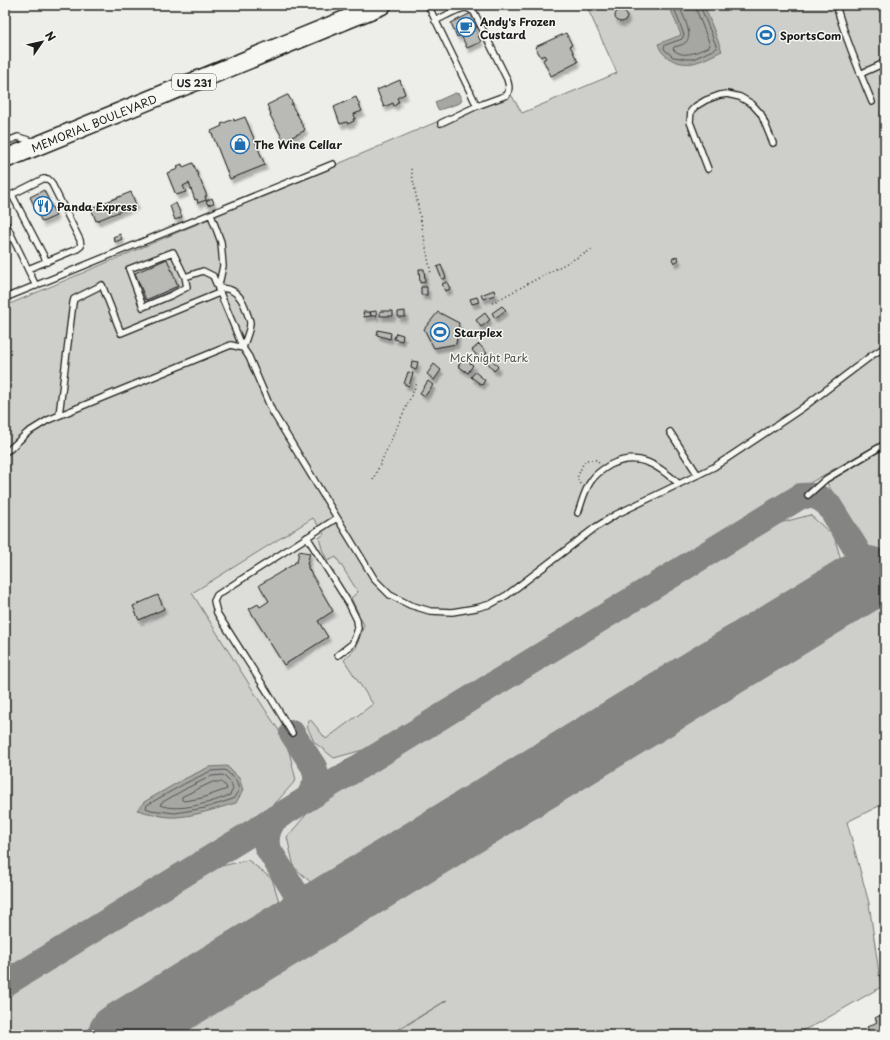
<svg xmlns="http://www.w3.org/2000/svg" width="890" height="1040" font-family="'Playpen Sans',sans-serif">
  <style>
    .built { fill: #ddddda }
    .green { fill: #cececb; stroke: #757574 }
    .water { fill: #a6a6a3; stroke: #6f6f6d }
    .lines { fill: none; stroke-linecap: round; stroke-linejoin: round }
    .shore { stroke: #535352; stroke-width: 1 }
    .taxiway { stroke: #848482; stroke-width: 26 }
    .runway { stroke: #848482; stroke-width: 64 }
    .building { fill: #b9b9b6; stroke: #1c1c1c; filter: url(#shadow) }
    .lane-casing { stroke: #1c1c1c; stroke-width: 8 }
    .primary-casing { stroke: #1c1c1c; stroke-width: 21 }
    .path { stroke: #1c1c1c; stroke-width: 1.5; stroke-dasharray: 1 3; stroke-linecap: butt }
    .lane { stroke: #f6f6f2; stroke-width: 5.5 }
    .primary { stroke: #f6f6f2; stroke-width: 18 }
    .labels { text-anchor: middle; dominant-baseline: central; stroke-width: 3; stroke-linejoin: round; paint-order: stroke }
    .shield { fill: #f6f6f2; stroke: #5d5d5c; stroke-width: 1 }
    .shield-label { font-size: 10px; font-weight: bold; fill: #1c1c1c }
    .poi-label { font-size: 11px; font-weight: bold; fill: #1c1c1c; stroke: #f6f6f2; text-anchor: start }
    .street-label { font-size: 11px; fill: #1c1c1c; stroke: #f6f6f2 }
    .park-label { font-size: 11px; fill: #515151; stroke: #f6f6f2 }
  </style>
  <defs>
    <filter id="shadow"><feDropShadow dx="2.5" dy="4.5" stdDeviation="1" flood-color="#0004"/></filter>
  </defs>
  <rect width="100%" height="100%" fill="#edede9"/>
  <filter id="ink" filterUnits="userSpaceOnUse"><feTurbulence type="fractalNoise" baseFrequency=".025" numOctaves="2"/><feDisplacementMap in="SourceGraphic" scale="8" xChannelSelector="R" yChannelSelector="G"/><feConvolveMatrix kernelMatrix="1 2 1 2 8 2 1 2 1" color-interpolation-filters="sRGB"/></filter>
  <g filter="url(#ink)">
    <path class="built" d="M 885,401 L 885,803 L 809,841 L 521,956 L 388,1035 L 5,1035 L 5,867 L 276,728 L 192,593 L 314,518 L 372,611 Z"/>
    <path class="green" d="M 586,5 L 885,5 L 885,440 L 745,520 L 377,746 L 334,758 L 314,742 L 307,726 L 310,719 L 326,739 L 373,704 L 344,660 L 356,648 L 364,625 L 351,598 L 358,592 L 336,557 L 328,561 L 323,552 L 319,538 L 324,534 L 313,518 L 192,593 L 259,700 L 287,743 L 296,780 L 264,816 L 24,964 L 7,963 L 5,958 L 5,306 L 509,91 L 522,113 L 617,73 Z
      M 885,449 L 885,579 L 827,483 L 874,455 Z
      M 810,515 L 834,536 L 843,567 C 668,675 492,781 318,889 L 294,867 L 287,837 L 317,802 L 663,590 L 765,527 Z
      M 885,592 L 885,803 L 847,822 L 869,903 L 881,987 L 817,1024 L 792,1035 L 391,1035 L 447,1000 L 389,1035 L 163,1035 Z
      M 248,860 L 272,879 L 282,911 L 81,1035 L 5,1035 L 5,995 L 145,913 L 116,925 L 204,870 Z"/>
    <path class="water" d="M 669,5 L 704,5 L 722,51 C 713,55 703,61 693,63 C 682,65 669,61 662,52 C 660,50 659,46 658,44 L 681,35 Z
      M 455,93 L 459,94 L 462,100 L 460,103 L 439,110 L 437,108 L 435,102 Z
      M 227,766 L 239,778 L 243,790 L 236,803 C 218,808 196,816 176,817 C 165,818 148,813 137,810 L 144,802 L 182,780 L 209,767 Z"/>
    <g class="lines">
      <path class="shore" d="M 673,5 L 684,35 L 682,39 L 665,45 L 664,48 L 665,50 L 673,57 L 686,59 L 693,59 L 717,48 L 701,8 L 701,5
        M 679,5 C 682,14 694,35 686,42 C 683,45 678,46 674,47 L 673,49 C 683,60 698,51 709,47 L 710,45 L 696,9 L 696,5
        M 211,771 L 225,770 L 236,780 L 239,790 L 233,799 L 205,808 L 175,813 L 151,810 L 146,808 L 147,805 L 184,784 Z
        M 212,776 L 223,775 L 231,783 L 233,789 L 230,795 C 213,802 178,813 160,805 L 161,803 L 187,788 Z
        M 213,782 L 221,782 L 226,786 L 227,789 L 202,798 L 184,801 L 182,800 L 182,797 Z"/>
      <path class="taxiway" d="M 292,733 L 314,767 L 316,775 L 316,783 L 308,798
        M 275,818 C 268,829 266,834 267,847 L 300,900 C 302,914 298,921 288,932
        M 300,900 C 313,910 320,909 335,904
        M 5,984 L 801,496 C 813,495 818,496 828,504 L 860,555 L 868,578"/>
      <path class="runway" d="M 120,1035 L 868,578"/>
    </g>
    <path class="building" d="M615 16a6 6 0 1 1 12 0a6 6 0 1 1-12 0Z
      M 471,13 L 477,27 L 475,29 L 481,42 L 467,48 L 461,35 L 457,37 L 451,23 Z
      M 566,33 L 572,45 L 570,46 L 578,62 L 551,76 L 543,60 L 546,58 L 544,55 L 541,57 L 535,47 Z
      M 400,80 L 405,94 L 397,98 L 399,102 L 397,102 L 397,104 L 394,106 L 393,103 L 384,107 L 377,90 Z
      M 287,95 L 288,95 L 293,104 L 291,104 L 301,121 L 300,122 L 305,129 L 304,130 L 304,131 L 284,141 L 270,115 L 271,114 L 267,105 Z
      M 356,97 L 362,111 L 354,114 L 355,119 L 353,119 L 354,121 L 348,124 L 347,122 L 340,124 L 334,107 Z
      M 245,117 L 265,165 L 230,179 L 211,131 L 222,126 L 221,124 L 234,119 L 234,121 Z
      M 193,163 L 207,196 L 205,196 L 206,200 L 198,203 L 197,199 L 195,200 L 189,183 L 183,186 L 186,192 L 176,195 L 167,173 L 178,169 L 177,166 L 182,164 L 183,167 Z
      M 44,190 L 56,216 L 42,222 L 30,197 Z
      M 131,192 L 136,205 L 96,221 L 91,208 Z
      M 212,198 L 214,203 L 208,205 L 206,201 Z
      M 176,203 L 182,217 L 175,220 L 170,206 Z
      M 120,234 L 122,239 L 115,242 L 113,237 Z
      M 677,256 L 679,260 L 674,263 L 672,259 Z
      M 167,259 L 178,286 L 146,300 L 135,273 Z
      M 441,265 L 446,278 L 442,279 L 437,267 Z
      M 419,269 L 424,269 L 425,282 L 420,283 Z
      M 447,282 L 450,289 L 445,291 L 442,284 Z
      M 421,287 L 427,287 L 427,295 L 421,295 Z
      M 494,290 L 495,295 L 483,299 L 481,295 Z
      M 477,297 L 479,302 L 472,304 L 470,299 Z
      M 502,306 L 506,310 L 495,318 L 492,313 Z
      M 376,311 L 377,316 L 371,316 L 370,312 Z
      M 380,311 L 393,311 L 393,316 L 380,316 Z
      M 405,311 L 405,317 L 398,317 L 398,312 Z
      M 363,312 L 370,312 L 371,316 L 364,317 Z
      M 438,312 L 459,323 L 456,344 L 434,348 L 424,329 Z
      M 485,313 L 490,320 L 481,327 L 476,320 Z
      M 378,330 L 391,333 L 390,339 L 377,335 Z
      M 396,333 L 403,335 L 402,341 L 394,339 Z
      M 479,344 L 487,353 L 480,359 L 472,350 Z
      M 490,357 L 498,367 L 494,371 L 486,360 Z
      M 464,359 L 473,365 L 468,373 L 458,366 Z
      M 412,361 L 418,362 L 416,370 L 411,368 Z
      M 434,364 L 441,370 L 434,380 L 427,374 Z
      M 408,372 L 413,373 L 409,386 L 404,384 Z
      M 475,372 L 485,380 L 482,385 L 471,377 Z
      M 428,381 L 433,385 L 425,396 L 420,393 Z
      M 299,551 L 310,553 L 307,564 L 308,565 L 308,568 L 333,611 L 318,621 L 328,637 L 284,665 L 249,609 L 258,604 L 260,607 L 269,601 L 259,585 L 294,564 L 295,562 L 297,562 Z
      M 158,595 L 164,609 L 139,620 L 133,606 Z
      M 885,1013 L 885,1035 L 871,1035 L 867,1027 L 877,1022 L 875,1018 Z"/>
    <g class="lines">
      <g class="lane-casing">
        <path id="lane" d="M 428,5 L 477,106 L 441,123
          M 836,5 C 845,38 859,70 872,102
          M 435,21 C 443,17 457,9 465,8 C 469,8 471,10 474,12 L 507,79 C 509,85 510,89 507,95 L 477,106
          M 860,74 L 880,65 L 885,61
          M 5,142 L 18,137 L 35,142
          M 708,169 L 690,122 L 691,111 L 696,106 L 706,100 L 720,95 L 727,94 L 740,97 L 752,104 L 761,114 L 773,143
          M 12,195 L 47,262
          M 5,198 L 43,179 L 48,179 L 51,182 L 80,240 L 81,246 L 77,249 L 28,269
          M 211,215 L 221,242 L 223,266 L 218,289 C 235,286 243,299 247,313 C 248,316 250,320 250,323 C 250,331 245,340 243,348
          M 5,222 L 36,286
          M 185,277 L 173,252 L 129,269 L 143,307 L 172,295 L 187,287 L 185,277 L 203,271 L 213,276 L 243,348
          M 5,298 L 333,164
          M 59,415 L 73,303 L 74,299 L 102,285 L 121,333 L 219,293
          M 670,432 L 698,475
          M 5,452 L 10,449 L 27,433 L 48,420 L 231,345 L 243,348 L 249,357 L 272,411 L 375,580 L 390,595 L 410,605 L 430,611 L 452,612 L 476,608 L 491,604 L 507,595 L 596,527 L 615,515 L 683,482 L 714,467 L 801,409 L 871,356 L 885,347
          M 808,495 L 826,479 L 885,444
          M 578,513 C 582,502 584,491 591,481 C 595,475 603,469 610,465 C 638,451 658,465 679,484
          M 307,537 L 348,602 L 357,620 L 358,628 L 355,638 L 352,644 L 338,655
          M 292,733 L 268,693 L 217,613 L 214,601 L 217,595 L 337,518"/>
      </g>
      <g class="primary-casing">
        <g id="primary">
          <path id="s1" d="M 5,159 L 382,5"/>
        </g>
      </g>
      <path class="path" d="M 411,169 L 431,274
        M 492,303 L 593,249
        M 373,480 L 417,383
        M 580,484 L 577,478 L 583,464 L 586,460 L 596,460 L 599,463"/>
      <use href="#lane" class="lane"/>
      <use href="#primary" class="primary"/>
    </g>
  </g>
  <defs>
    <g id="cafe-ring" transform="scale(1)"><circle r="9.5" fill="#f6f6f2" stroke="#1f6fb2" stroke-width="1.5"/><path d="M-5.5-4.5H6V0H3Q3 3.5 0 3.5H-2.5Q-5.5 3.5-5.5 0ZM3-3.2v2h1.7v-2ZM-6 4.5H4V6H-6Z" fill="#1f6fb2"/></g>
    <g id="stadium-ring" transform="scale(1)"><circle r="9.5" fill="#f6f6f2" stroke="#1f6fb2" stroke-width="1.5"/><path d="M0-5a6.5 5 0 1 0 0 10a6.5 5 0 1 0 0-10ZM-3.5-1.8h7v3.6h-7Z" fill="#1f6fb2"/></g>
    <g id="shop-ring" transform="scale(1)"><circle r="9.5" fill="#f6f6f2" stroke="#1f6fb2" stroke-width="1.5"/><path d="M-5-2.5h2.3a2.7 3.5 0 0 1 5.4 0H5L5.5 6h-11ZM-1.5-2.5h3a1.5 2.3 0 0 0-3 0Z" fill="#1f6fb2"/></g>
    <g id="restaurant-ring" transform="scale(1)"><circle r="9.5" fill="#f6f6f2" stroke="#1f6fb2" stroke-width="1.5"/><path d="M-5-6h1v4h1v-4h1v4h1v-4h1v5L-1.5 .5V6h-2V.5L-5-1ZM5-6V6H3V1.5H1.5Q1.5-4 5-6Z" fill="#1f6fb2"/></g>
  </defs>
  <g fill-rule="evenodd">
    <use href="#cafe-ring" x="466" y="27"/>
    <use href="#stadium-ring" x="766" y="35"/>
    <use href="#shop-ring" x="240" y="144"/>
    <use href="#restaurant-ring" x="43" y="206"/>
    <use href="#stadium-ring" x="440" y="332"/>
  </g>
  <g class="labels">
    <rect class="shield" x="172" y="74" width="44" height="16" rx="3"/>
    <g class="shield-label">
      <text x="194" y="82">US 231</text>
    </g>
    <g class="poi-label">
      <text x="480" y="21">Andy's Frozen<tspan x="480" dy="13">Custard</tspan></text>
      <text x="780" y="35">SportsCom</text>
      <text x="254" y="144">The Wine Cellar</text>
      <text x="57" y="206">Panda Express</text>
      <text x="454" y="332">Starplex</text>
    </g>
    <g class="street-label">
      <text stroke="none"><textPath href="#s1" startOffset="96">MEMORIAL BOULEVARD</textPath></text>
    </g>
    <g class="park-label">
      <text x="489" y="357">McKnight Park</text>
    </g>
  </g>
  <rect width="890" height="1040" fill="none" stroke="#f6f6f2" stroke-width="20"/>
  <rect x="10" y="10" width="870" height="1020" fill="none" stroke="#1c1c1c" stroke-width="1.5" filter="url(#ink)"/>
  <g transform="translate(42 42) rotate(56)" stroke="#f6f6f2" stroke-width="3" paint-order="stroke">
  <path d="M0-3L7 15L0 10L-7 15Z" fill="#1c1c1c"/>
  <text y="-6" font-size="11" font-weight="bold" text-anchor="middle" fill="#1c1c1c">N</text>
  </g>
</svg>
